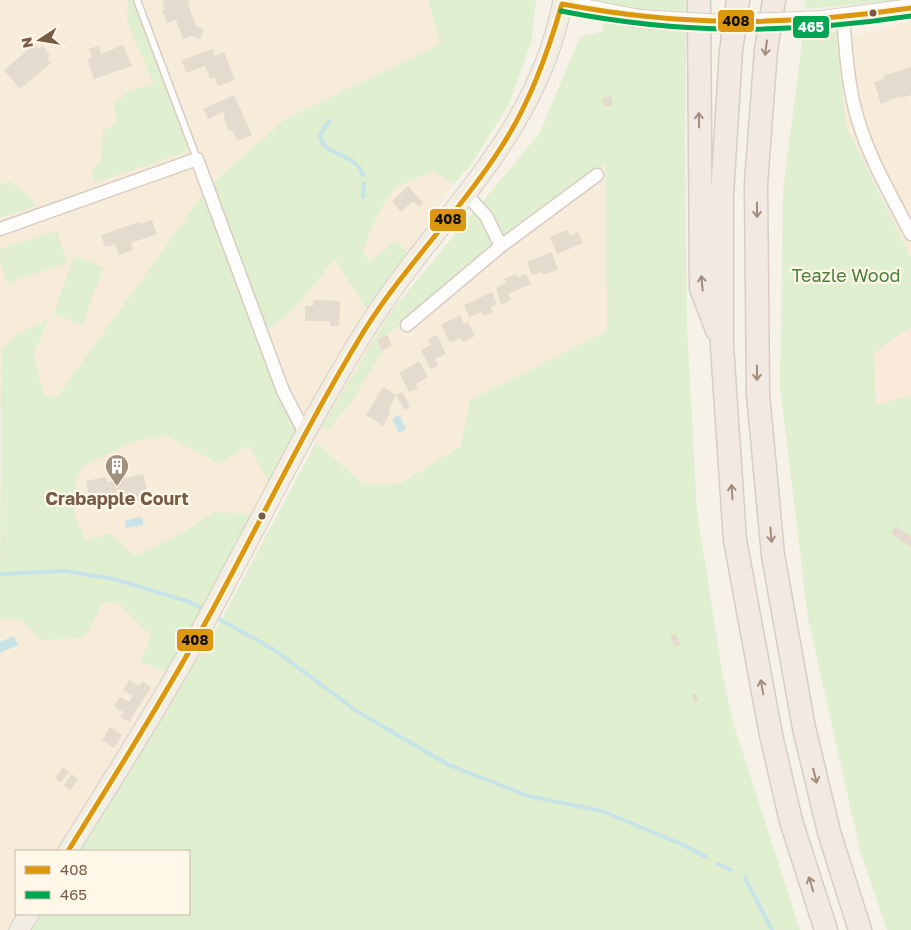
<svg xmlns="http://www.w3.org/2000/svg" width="911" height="930" font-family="'Golos Text',sans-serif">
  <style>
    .residential { fill: #f7ecd9 }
    .commercial { fill: #fbeadc }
    .green { fill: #e0efd0 }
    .water { fill: #c7e3e8 }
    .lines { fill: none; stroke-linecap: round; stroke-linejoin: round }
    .stream { stroke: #c7e3e8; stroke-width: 4 }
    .building { fill: #e4dace }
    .service-casing { stroke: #d6cdc2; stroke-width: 9 }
    .minor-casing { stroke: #d6cdc2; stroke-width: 15 }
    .secondary-casing { stroke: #d8cec3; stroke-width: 20 }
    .primary-casing { stroke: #d6cdc3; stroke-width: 21 }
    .motorway-casing { stroke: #d6cdc3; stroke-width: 25 }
    .service { stroke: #fefdfb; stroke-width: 6 }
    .minor { stroke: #fefdfb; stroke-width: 12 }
    .secondary { stroke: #fefdfb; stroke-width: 18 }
    .primary { stroke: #f2eee4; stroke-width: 19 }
    .motorway { stroke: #f2e9e2; stroke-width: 22 }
    .secondary-bridge-casing { stroke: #d8cec3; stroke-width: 20; stroke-linecap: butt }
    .secondary-bridge { stroke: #fefdfb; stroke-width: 18 }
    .bus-1-casing { stroke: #fff8e8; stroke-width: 9 }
    .bus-2-casing { stroke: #fff8e8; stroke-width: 9 }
    .bus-1 { stroke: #dd970e; stroke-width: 5 }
    .bus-2 { stroke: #00a651; stroke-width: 5 }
    .oneway { stroke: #a28d7c }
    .bus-dot { fill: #775b45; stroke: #fff8e8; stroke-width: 2 }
    .labels { text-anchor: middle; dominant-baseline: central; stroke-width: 4.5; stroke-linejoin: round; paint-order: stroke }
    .park-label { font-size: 18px; fill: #4a7f3c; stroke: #fff8e8 }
    .poi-label { font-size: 18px; font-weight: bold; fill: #775b45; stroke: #fff8e8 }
    .line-badge { stroke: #fff8e8; stroke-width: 2 }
    .badge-label { font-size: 14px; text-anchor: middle; font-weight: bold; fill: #fff }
    .pale-badge-label { font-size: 14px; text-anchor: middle; font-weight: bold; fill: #111 }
  </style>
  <rect width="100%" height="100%" fill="#f7f2e7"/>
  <path class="residential" d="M 0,0 L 428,0 L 441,44 L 285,119 L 216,180 L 201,197 L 57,397 L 44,397 L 0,408 Z
    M 911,20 L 911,257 L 846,126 L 833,42 Z
    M 449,130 L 472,163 L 454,184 L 379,297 L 392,310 L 405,318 L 607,162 L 607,331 L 470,400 L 461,446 L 401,483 L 363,484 L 316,442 L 298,433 L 77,851 L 16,851 L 16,914 L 39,914 L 29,930 L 0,930 L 0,540 L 58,505 L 84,465 L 254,336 L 267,332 L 315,285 L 384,185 Z"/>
  <path class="commercial" d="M 911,327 L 911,549 L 879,457 L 874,353 Z"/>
  <path class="green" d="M 128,0 L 132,0 L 188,142 L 186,152 L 95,183 L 91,171 L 101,159 L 103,130 L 116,124 L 114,102 L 131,90 L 154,84 L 127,22 Z
    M 428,0 L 536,0 L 532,40 L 509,105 L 472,163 L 454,184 L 433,171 L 394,188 L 375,220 L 363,250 L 369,262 L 395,241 L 408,253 L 368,311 L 334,258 C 317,283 283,327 254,336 L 298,433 L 270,484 L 248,445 L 219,464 L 165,435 L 132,442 L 84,465 L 76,478 L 74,513 L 86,541 L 110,533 L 135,556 L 184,532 L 214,512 L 254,514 L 169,673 L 141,662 L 151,636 L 117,602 L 103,603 L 84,638 L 41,640 L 22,620 L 0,619 L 1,350 L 16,334 L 48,320 L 33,354 L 44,396 L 57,397 L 201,197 L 216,180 L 285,119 L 440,44 Z
    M 595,0 L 687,0 L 685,130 L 687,324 L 697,511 L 723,677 L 734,725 L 800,930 L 29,930 L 39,914 L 189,914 L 189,851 L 77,851 L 221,620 L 316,442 L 363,484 L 401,483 L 461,446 L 470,400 L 607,331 L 606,163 L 387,335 L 376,340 L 382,351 L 353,400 L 329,429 L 322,426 L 392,310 L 539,134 L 580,37 L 603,31 L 607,6 Z
    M 806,0 L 905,0 L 805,9 Z
    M 836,32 L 846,126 L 911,257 L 911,327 L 874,353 L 876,405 L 911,395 L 911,930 L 887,930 L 860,851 L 808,618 L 780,387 L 783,191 L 803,34 Z
    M 9,181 L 25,192 L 36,206 L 0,218 L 0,185 Z
    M 57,231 L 67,263 L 7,283 L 0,261 L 0,249 Z
    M 74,256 L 104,267 L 82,325 L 53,314 Z"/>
  <path class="water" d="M 399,415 L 406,429 L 399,433 L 392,419 Z
    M 138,517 L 143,519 L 143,525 L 126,528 L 125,521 Z
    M 14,636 L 18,645 L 0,653 L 0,642 Z"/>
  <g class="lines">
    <path class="stream" d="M 329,121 L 320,135 C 323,158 353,150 363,175
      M 363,197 L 364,183
      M 0,574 L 65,571 L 114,579 L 190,602 L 201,608
      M 219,619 L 273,649 L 358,712 L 449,765 L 528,796 L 602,811 L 681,844 L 706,857
      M 718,864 L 731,870
      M 745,878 L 772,930"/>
  </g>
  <path class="building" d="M 164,0 L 190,0 L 188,4 L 196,26 L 204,30 L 200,39 L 192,36 L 183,39 L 176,20 L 167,23 L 162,11 L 165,10 L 162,2 Z
    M 35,44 L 39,49 L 43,46 L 50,56 L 47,58 L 51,63 L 20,89 L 4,70 Z
    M 123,45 L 132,66 L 94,79 L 88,63 L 88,59 L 92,57 L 89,49 L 98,46 L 101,54 Z
    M 213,49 L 215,56 L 224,52 L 235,80 L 218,86 L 215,78 L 210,79 L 205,66 L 186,73 L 182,60 Z
    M 911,67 L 911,95 L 901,98 L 900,96 L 881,104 L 874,82 L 884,79 L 883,76 Z
    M 234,95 L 252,135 L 237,141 L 232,130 L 228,131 L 223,112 L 208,119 L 203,109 Z
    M 603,97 L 612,97 L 612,106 L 603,106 Z
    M 408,186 L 423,203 L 419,207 L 413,201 L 401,212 L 392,201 Z
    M 152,220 L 157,234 L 131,243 L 133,250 L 119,255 L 115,244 L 105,247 L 101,235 L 139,222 L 141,224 Z
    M 567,230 L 570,236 L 578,232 L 583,243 L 557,254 L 550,237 Z
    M 551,252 L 558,269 L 543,275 L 541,272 L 532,275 L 527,262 Z
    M 516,274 L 517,278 L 526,274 L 531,284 L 508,294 L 511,300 L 501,305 L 496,288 L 506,283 L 504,279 Z
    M 492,292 L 497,304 L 491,307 L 493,312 L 484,316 L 482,312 L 469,317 L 464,305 Z
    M 313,300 L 340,301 L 339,326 L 330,326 L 330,321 L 305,321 L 305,306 L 313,306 Z
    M 460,315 L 464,324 L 468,322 L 475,336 L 463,342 L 461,338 L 450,343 L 441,325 Z
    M 387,335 L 392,345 L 382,351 L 376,340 Z
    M 437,335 L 446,354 L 435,359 L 438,366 L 431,370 L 421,350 L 431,345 L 428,339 Z
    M 419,361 L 428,377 L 416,384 L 418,388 L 409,392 L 399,373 Z
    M 383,387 L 396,395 L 388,411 L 391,412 L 383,426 L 366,415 Z
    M 402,392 L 410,406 L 405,410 L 396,395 Z
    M 143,474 L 149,498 L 136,501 L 135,497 L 123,499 L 122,493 L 90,500 L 86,481 L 106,477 L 107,482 Z
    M 895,526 L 911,536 L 911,547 L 891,533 Z
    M 676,634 L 680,645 L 674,647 L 670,636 Z
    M 129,680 L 139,686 L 142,681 L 151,687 L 129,722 L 120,717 L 123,712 L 114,706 L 120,697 L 129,702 L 133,696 L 123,690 Z
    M 695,693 L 699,700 L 695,702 L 691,695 Z
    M 110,727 L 122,735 L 114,748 L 102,740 Z
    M 63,767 L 69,772 L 61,783 L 55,778 Z
    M 72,774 L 78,779 L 70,790 L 64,785 Z"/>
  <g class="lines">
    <g class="service-casing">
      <path id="service" d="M 137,0 L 197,159"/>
    </g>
    <g class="minor-casing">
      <path id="minor" d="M 843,18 C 846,53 848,87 858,120 C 870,160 892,197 911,234
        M 467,195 L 486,216 L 501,246
        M 0,229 L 197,159 L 283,391 L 306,435
        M 407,325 L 501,246 L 597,175"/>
    </g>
    <g class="secondary-casing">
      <path id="secondary" d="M 562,4 L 640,19
        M 822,20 L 911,8"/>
    </g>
    <g class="primary-casing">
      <path id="primary" d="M 68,851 C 116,774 165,697 208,617 C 260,521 308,422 366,329 C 436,217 537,138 563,0
        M 19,930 L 29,914"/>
    </g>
    <g class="motorway-casing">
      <path id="motorway" d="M 699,0 L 701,288 L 717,330
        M 738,0 L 731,51 L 722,194 L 722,346 L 735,540 L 771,735 L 791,821 L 826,930
        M 774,0 L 766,50 L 756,184 L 758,394 L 773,555 L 804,728 L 829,832 L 860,930"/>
    </g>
    <use href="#service" class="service"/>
    <use href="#minor" class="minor"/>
    <use href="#secondary" class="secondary"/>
    <use href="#primary" class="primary"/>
    <use href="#motorway" class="motorway"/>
    <g class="secondary-bridge-casing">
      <path id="secondary-bridge" d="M 640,19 L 723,24 L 822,20"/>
    </g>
    <use href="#secondary-bridge" class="secondary-bridge"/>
    <g class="bus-1-casing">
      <path id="bus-1" d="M 562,4 C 683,27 789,26 911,8
        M 68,851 C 116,774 164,697 208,618 C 260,523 307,424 364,331 C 404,267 459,213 500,149 C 529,105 547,55 562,4"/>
    </g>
    <g class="bus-2-casing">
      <path id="bus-2" d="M 561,11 C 682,35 789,34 911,16"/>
    </g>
    <use href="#bus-1" class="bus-1"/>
    <use href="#bus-2" class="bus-2"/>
  </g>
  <defs><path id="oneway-shaft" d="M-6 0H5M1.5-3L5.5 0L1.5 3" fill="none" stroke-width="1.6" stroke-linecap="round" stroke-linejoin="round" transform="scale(1.25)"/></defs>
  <g class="oneway">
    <use href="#oneway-shaft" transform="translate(766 48) rotate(97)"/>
    <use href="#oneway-shaft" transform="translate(699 120) rotate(-91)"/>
    <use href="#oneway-shaft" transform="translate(757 210) rotate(90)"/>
    <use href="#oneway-shaft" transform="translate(702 283) rotate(-95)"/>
    <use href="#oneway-shaft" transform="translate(757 373) rotate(90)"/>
    <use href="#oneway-shaft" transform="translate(732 492) rotate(-94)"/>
    <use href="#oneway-shaft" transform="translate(771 535) rotate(85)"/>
    <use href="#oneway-shaft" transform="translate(762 687) rotate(-100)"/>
    <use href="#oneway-shaft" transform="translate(815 776) rotate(76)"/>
    <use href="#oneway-shaft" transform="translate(811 884) rotate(-107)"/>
  </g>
  <defs>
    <g id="building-pin" transform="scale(1.25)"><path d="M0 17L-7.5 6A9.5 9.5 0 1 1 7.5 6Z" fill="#a4907e" stroke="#fff8e8"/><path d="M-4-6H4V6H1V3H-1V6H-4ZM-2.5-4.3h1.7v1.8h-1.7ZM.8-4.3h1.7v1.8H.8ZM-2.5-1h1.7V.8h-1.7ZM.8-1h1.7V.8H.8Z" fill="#fff"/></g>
  </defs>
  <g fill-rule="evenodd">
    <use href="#building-pin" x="117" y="466"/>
  </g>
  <g class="bus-dot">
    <circle cx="873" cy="13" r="4.5"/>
    <circle cx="262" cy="516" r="4.5"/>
  </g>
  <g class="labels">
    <g class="park-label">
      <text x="846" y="275">Teazle Wood</text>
    </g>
    <g class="poi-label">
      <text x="117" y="498">Crabapple Court</text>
    </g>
  </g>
  <g class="line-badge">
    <rect x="717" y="9" width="38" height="24" rx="5" fill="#dd970e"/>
    <rect x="792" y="15" width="38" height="24" rx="5" fill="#00a651"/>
    <rect x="429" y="208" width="38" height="24" rx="5" fill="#dd970e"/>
    <rect x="176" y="628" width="38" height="24" rx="5" fill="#dd970e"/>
  </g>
  <g class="badge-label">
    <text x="811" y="32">465</text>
  </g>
  <g class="pale-badge-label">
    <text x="736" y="26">408</text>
    <text x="448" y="224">408</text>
    <text x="195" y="645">408</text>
  </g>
  <rect x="15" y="850" width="175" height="65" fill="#fff8e8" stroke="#c9b9a7"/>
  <rect x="25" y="866" width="25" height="8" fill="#dd970e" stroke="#c9b9a7"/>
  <text x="60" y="875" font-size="15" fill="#775b45">408</text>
  <rect x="25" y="891" width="25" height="8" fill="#00a651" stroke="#c9b9a7"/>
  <text x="60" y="900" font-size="15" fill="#775b45">465</text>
  <g transform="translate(40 40) rotate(258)" stroke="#fff8e8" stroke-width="4" paint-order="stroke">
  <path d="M0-4L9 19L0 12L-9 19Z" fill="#775b45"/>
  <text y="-8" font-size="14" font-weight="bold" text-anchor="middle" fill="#775b45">N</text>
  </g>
</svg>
